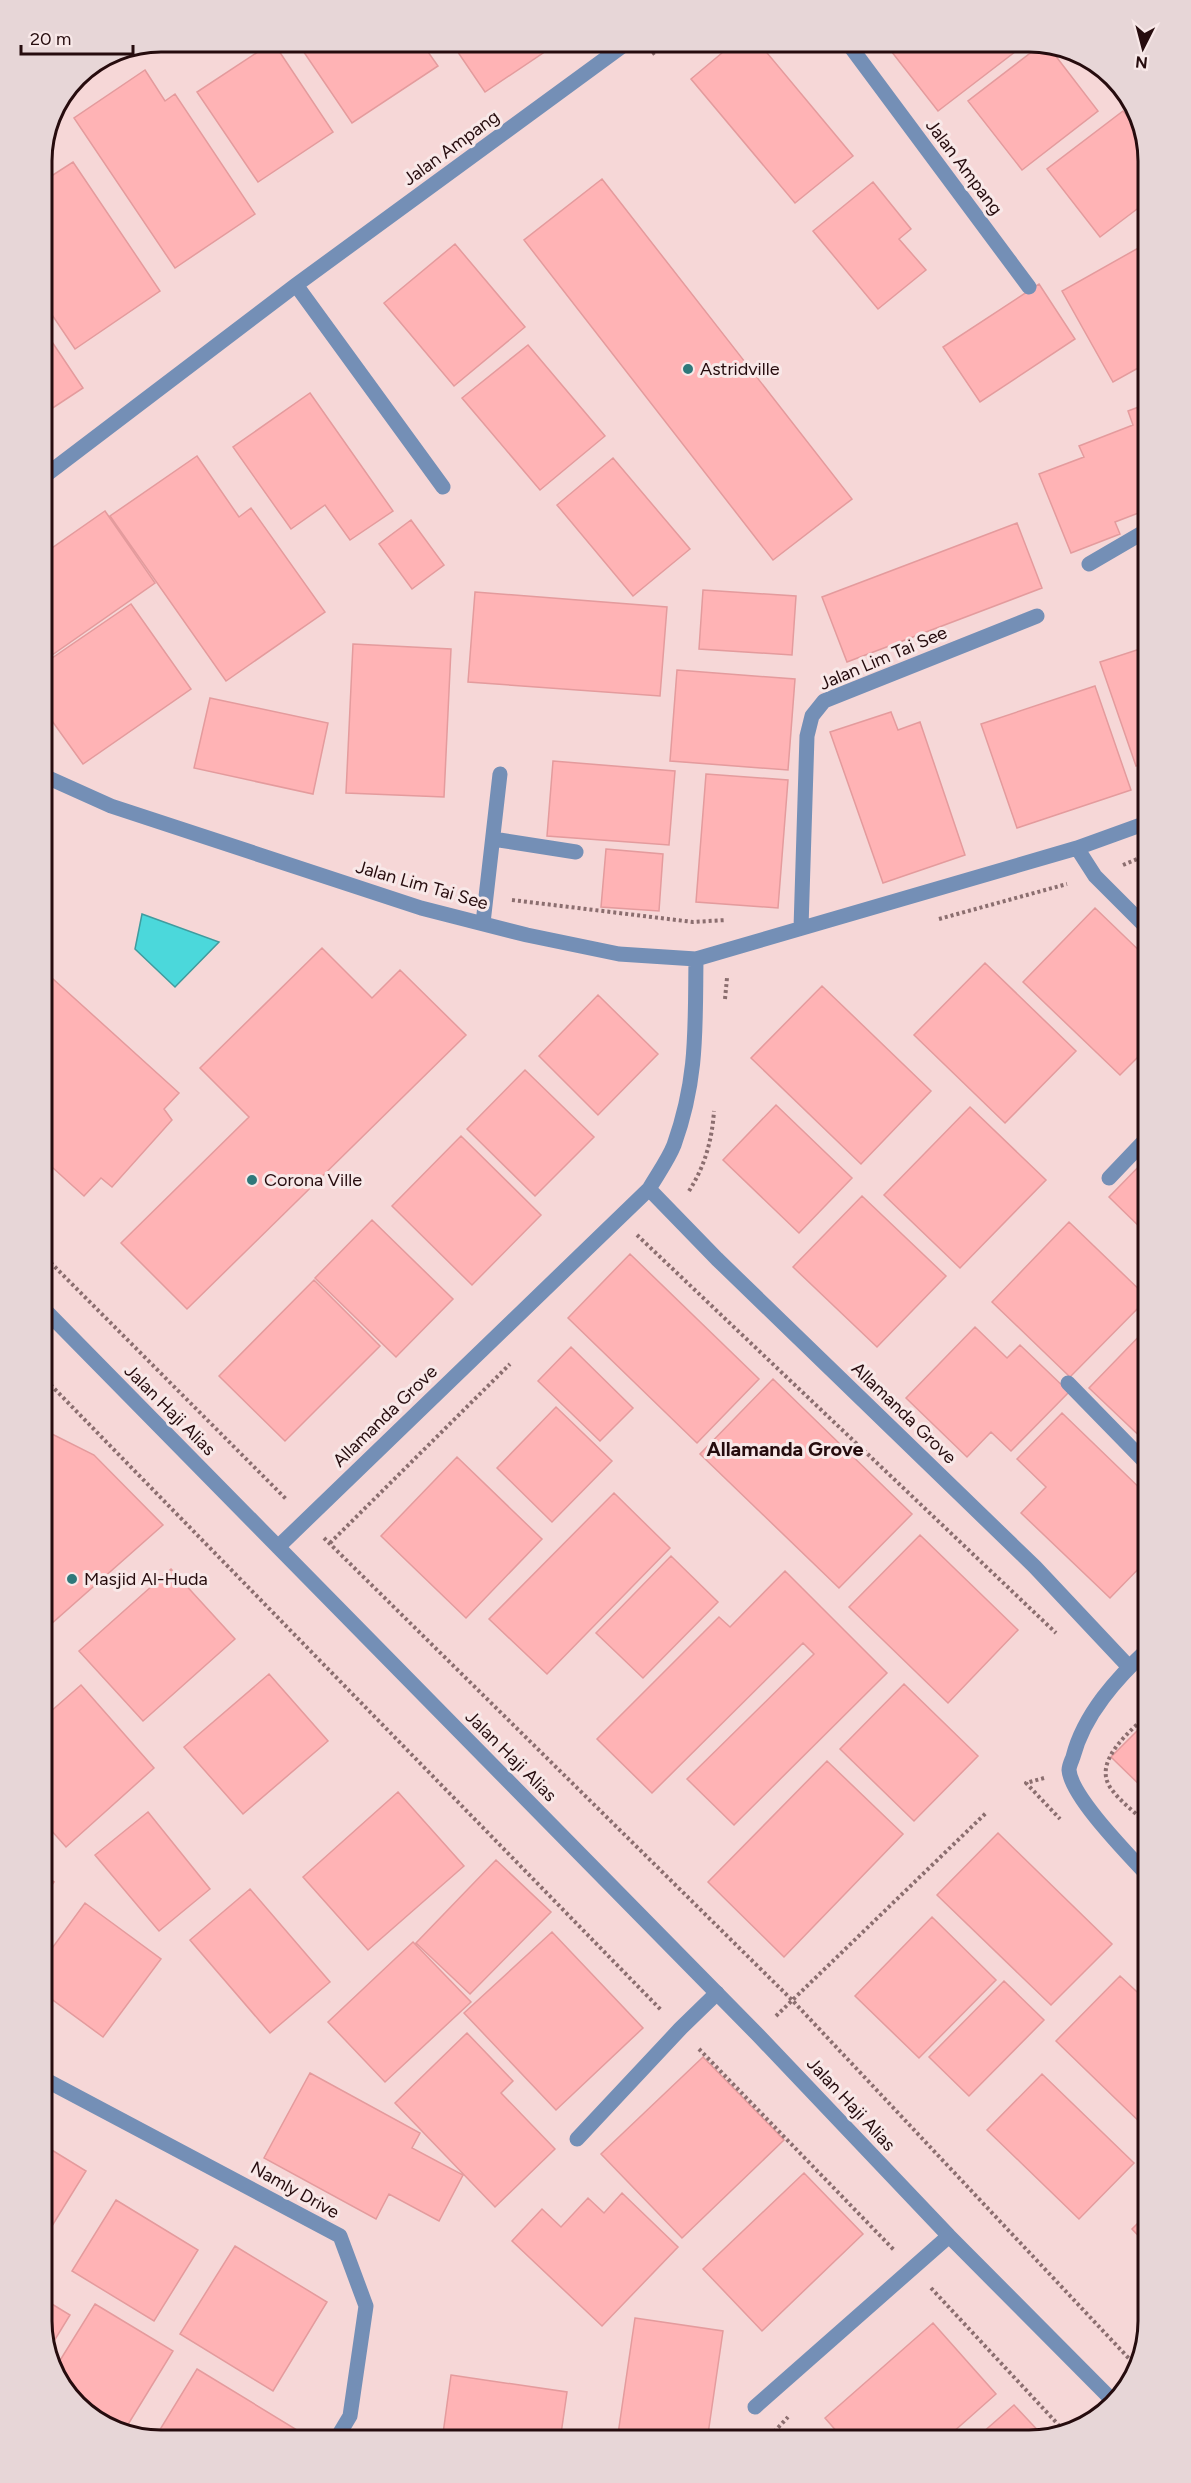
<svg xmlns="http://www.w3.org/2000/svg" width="1191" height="2483" font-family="Figtree,sans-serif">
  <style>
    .water { fill: #4bd8db; stroke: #409b9e; stroke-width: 1.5 }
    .building { fill: #ffb3b5; stroke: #e49b9d; stroke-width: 1.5 }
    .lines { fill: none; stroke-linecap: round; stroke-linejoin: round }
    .path { stroke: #8b6e6f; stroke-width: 4; stroke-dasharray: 3 3; stroke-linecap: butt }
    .lane { stroke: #748fb6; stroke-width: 15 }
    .street { stroke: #748fb6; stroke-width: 15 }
    .poi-dot { fill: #2f787a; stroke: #f8e8e8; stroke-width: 2 }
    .labels { text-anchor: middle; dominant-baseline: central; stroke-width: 6; stroke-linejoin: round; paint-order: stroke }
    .street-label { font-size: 18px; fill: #260c0e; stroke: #f8e8e8 }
    .poi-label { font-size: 18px; fill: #260c0e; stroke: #f8e8e8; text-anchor: start }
    .neighbourhood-label { font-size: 20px; font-weight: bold; fill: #260c0e; stroke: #f8e8e8 }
    .rim { fill: none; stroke: #260c0e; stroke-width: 3 }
  </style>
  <rect width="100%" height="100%" fill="#f6d7d7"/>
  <path class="water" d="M 142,914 L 219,942 L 175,987 L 135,949 Z"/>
  <path class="building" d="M 273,42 L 333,132 L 258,182 L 197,92 Z
    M 297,42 L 421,42 L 438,66 L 352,123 Z
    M 451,42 L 545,42 L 549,49 L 485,92 Z
    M 735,42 L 758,42 L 853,156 L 795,203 L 691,79 Z
    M 884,42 L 1028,42 L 938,111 Z
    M 1042,44 L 1048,46 L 1098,111 L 1022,170 L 968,101 Z
    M 145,70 L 165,101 L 175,94 L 255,214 L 175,268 L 74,118 Z
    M 1123,111 L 1137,128 L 1142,124 L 1149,161 L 1149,200 L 1100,237 L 1047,169 Z
    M 73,162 L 160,291 L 75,349 L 42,300 L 42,182 Z
    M 602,179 L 852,499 L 773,560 L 524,240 Z
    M 873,182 L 911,229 L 899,239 L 926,270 L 878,309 L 813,231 Z
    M 1149,242 L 1149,362 L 1113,382 L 1062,291 Z
    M 455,244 L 525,327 L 454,386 L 384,303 Z
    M 1039,284 L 1075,339 L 980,402 L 943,347 Z
    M 42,327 L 83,388 L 42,415 Z
    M 528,345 L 605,436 L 540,490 L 462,398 Z
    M 310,393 L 393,511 L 350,540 L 325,505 L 291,529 L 233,447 Z
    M 1149,403 L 1149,509 L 1115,522 L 1120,534 L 1071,553 L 1039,474 L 1084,457 L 1079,446 L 1133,425 L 1128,411 Z
    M 197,456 L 239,517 L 251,508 L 325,612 L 226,681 L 110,516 Z
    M 613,458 L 690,549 L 633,596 L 557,505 Z
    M 105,511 L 155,583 L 42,662 L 42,555 Z
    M 411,520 L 444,565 L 412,589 L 379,544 Z
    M 1017,523 L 1042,588 L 847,662 L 822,597 Z
    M 703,590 L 796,596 L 792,655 L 699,649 Z
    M 475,592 L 667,607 L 660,696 L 468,682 Z
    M 131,604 L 191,689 L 83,764 L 42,707 L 42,665 Z
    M 353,644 L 451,649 L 444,797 L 346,793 Z
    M 1149,646 L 1149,761 L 1136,766 L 1100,662 Z
    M 677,670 L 795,679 L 788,770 L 670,761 Z
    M 1095,686 L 1131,790 L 1017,828 L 981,724 Z
    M 210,698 L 328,723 L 313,794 L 194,768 Z
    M 891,712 L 898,730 L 920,722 L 965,855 L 883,883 L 830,732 Z
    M 553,761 L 675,771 L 669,845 L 547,836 Z
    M 706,774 L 788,780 L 778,908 L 696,902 Z
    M 606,849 L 663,854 L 659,911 L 601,907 Z
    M 1095,908 L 1149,960 L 1149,1046 L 1120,1075 L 1023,982 Z
    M 322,948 L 372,998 L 400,970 L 466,1035 L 187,1309 L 121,1243 L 249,1117 L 200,1068 Z
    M 985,963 L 1076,1051 L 1005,1123 L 914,1035 Z
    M 42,969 L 179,1093 L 164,1109 L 172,1120 L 112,1187 L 101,1178 L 84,1196 L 42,1158 Z
    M 822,986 L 931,1091 L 861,1164 L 751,1058 Z
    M 598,995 L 658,1054 L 598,1115 L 539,1056 Z
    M 525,1070 L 594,1137 L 535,1196 L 467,1129 Z
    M 776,1105 L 852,1178 L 799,1233 L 723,1160 Z
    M 970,1107 L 1046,1180 L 960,1268 L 884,1195 Z
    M 461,1136 L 541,1215 L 472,1285 L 392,1206 Z
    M 1149,1156 L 1149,1236 L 1109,1197 Z
    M 862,1196 L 946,1276 L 877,1347 L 793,1267 Z
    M 372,1220 L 453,1299 L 396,1357 L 315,1278 Z
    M 1069,1222 L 1148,1298 L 1070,1377 L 992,1302 Z
    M 630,1254 L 759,1379 L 697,1443 L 568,1318 Z
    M 314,1280 L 380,1346 L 285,1441 L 219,1376 Z
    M 1149,1326 L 1149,1445 L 1089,1388 Z
    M 975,1327 L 1007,1358 L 1020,1345 L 1069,1392 L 1011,1451 L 991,1432 L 967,1457 L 906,1398 Z
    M 571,1347 L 633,1408 L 600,1441 L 538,1381 Z
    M 773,1379 L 912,1514 L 839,1588 L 700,1454 Z
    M 556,1407 L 612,1461 L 552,1522 L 497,1468 Z
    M 1062,1413 L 1149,1497 L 1149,1558 L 1110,1598 L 1021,1513 L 1046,1487 L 1017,1459 Z
    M 42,1429 L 94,1455 L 163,1525 L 42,1632 Z
    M 457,1457 L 542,1539 L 466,1618 L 381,1536 Z
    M 614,1493 L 670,1548 L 547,1674 L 489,1619 Z
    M 920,1535 L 1018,1630 L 948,1703 L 849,1607 Z
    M 671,1556 L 718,1602 L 643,1678 L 596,1633 Z
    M 171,1569 L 235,1639 L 143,1721 L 79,1651 Z
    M 785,1571 L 887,1673 L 734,1825 L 687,1779 L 814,1654 L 803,1643 L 652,1793 L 597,1739 L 719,1617 L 730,1627 Z
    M 269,1674 L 328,1741 L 243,1814 L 184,1747 Z
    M 904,1684 L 978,1756 L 914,1821 L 840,1749 Z
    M 81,1685 L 154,1768 L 66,1847 L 42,1820 L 42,1719 Z
    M 1149,1719 L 1149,1794 L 1111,1757 Z
    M 827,1761 L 903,1834 L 784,1957 L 708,1882 Z
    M 398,1792 L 464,1866 L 368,1950 L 303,1877 Z
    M 148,1812 L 210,1889 L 159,1931 L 95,1855 Z
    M 998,1833 L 1112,1944 L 1051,2005 L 937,1895 Z
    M 496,1860 L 551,1912 L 470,1994 L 416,1943 Z
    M 42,1873 L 54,1882 L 42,1899 Z
    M 250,1889 L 330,1982 L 270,2033 L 190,1940 Z
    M 85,1903 L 161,1959 L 103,2037 L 42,1992 L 42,1962 Z
    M 932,1917 L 996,1980 L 919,2058 L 855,1996 Z
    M 552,1932 L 643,2028 L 556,2110 L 464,2013 Z
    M 413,1942 L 471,2002 L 385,2082 L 328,2022 Z
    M 1120,1976 L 1149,2003 L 1149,2131 L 1056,2041 Z
    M 1004,1981 L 1044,2020 L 969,2096 L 929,2057 Z
    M 467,2033 L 513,2081 L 501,2093 L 555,2149 L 495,2207 L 395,2103 Z
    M 703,2057 L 784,2140 L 682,2238 L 601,2154 Z
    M 310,2073 L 420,2133 L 412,2148 L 463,2175 L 439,2221 L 389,2194 L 376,2219 L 264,2158 Z
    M 1042,2074 L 1134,2163 L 1079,2219 L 987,2130 Z
    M 42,2144 L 86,2171 L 42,2242 Z
    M 804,2173 L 863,2234 L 762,2331 L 703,2269 Z
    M 622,2193 L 678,2247 L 602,2326 L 512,2241 L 542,2209 L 561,2227 L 588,2198 L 604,2213 Z
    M 116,2200 L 198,2250 L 154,2321 L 72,2271 Z
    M 1149,2212 L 1149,2247 L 1132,2229 Z
    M 235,2246 L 327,2302 L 273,2391 L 180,2334 Z
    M 42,2298 L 70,2315 L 48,2351 L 42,2322 Z
    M 95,2304 L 173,2351 L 124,2431 L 94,2420 L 54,2370 Z
    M 635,2318 L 723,2331 L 707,2441 L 617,2441 Z
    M 933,2323 L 996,2394 L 943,2441 L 845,2441 L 825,2418 Z
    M 197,2369 L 297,2430 L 291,2441 L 153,2441 Z
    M 451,2375 L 567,2392 L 560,2441 L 442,2441 Z
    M 1014,2405 L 1045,2438 L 1030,2441 L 973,2441 Z"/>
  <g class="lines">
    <path class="path" d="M 652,54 L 669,42
      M 1123,865 L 1149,854
      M 512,900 L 693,922 L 726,920
      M 939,919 L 1067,884
      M 725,999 L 727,978
      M 689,1191 C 705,1166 712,1140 714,1111
      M 637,1235 L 1056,1633
      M 42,1254 L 287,1500
      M 42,1376 L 662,2011
      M 324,1538 L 792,2000 L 1136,2366
      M 330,1543 L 510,1364
      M 1044,1778 L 1026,1783 L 1060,1819
      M 1149,1826 C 1137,1814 1122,1803 1112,1790 C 1090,1762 1131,1731 1149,1713
      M 1139,1903 L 1149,1913
      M 776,2016 L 987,1812
      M 699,2049 L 894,2250
      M 931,2288 L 1067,2434
      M 774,2432 L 788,2417"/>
    <path class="lane" d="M 577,2139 L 680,2029 L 717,1993"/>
    <path class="street" d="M 847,42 L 1029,287
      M 296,285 L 443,487
      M 42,478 L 296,285 L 628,42
      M 1089,564 L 1149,529
      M 42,775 L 111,806 L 421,908 L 527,935 L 619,954 L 696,959 L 1077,848 L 1149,822
      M 493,839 L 576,852
      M 1077,848 L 1095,876 L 1149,930
      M 483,923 L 500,774
      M 801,928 L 807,736 L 812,716 L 824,701 L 1037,616
      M 1109,1178 L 1149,1136
      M 649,1189 L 717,1259 L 1035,1567 L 1129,1667
      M 42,1307 L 758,2035 L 949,2236 L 1113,2401
      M 1068,1383 L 1149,1466
      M 278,1547 L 649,1189 C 657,1175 668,1160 674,1145 C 698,1078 695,1028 696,959
      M 1149,1877 C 1130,1856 1071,1797 1069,1770 C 1069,1766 1072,1760 1073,1757 C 1084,1714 1117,1678 1149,1648
      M 42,2078 L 340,2236 L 366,2306 L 350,2416 L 335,2441
      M 755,2407 L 949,2236"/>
  </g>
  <g class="poi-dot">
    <circle cx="688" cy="369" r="6"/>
    <circle cx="252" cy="1180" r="6"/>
    <circle cx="72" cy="1579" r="6"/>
  </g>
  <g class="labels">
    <g class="street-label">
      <text transform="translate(451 148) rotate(-36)">Jalan Ampang</text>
      <text transform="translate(964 167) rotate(53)">Jalan Ampang</text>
      <text transform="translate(883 658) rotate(-23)">Jalan Lim Tai See</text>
      <text transform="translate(422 885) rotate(16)">Jalan Lim Tai See</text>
      <text transform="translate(170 1410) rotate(45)">Jalan Haji Alias</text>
      <text transform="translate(904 1413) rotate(44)">Allamanda Grove</text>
      <text transform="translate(385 1416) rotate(-44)">Allamanda Grove</text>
      <text transform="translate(511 1756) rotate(45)">Jalan Haji Alias</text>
      <text transform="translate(851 2104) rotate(47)">Jalan Haji Alias</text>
      <text transform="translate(295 2190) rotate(29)">Namly Drive</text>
    </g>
    <g class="poi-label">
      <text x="700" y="369">Astridville</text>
      <text x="264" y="1180">Corona Ville</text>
      <text x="84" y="1579">Masjid Al-Huda</text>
    </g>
    <g class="neighbourhood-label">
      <text x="785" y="1449">Allamanda Grove</text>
    </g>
  </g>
  <path d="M0 0H1191V2483H0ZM161 52H1029A109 109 0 0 1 1138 161V2321A109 109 0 0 1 1029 2430H161A109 109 0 0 1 52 2321V161A109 109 0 0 1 161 52Z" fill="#e7d6d7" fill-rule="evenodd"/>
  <path class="rim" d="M161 52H1029A109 109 0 0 1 1138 161V2321A109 109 0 0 1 1029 2430H161A109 109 0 0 1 52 2321V161A109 109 0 0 1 161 52Z"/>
  <g transform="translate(1143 48) rotate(186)" stroke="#f8e8e8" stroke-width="4.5" paint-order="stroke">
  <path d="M0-4.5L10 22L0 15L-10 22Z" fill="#260c0e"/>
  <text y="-9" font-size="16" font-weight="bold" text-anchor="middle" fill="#260c0e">N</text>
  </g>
  <path d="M21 45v9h112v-9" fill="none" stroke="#260c0e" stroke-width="3"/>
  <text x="30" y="45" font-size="18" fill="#260c0e" stroke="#f8e8e8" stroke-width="4.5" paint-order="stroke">20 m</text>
</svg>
